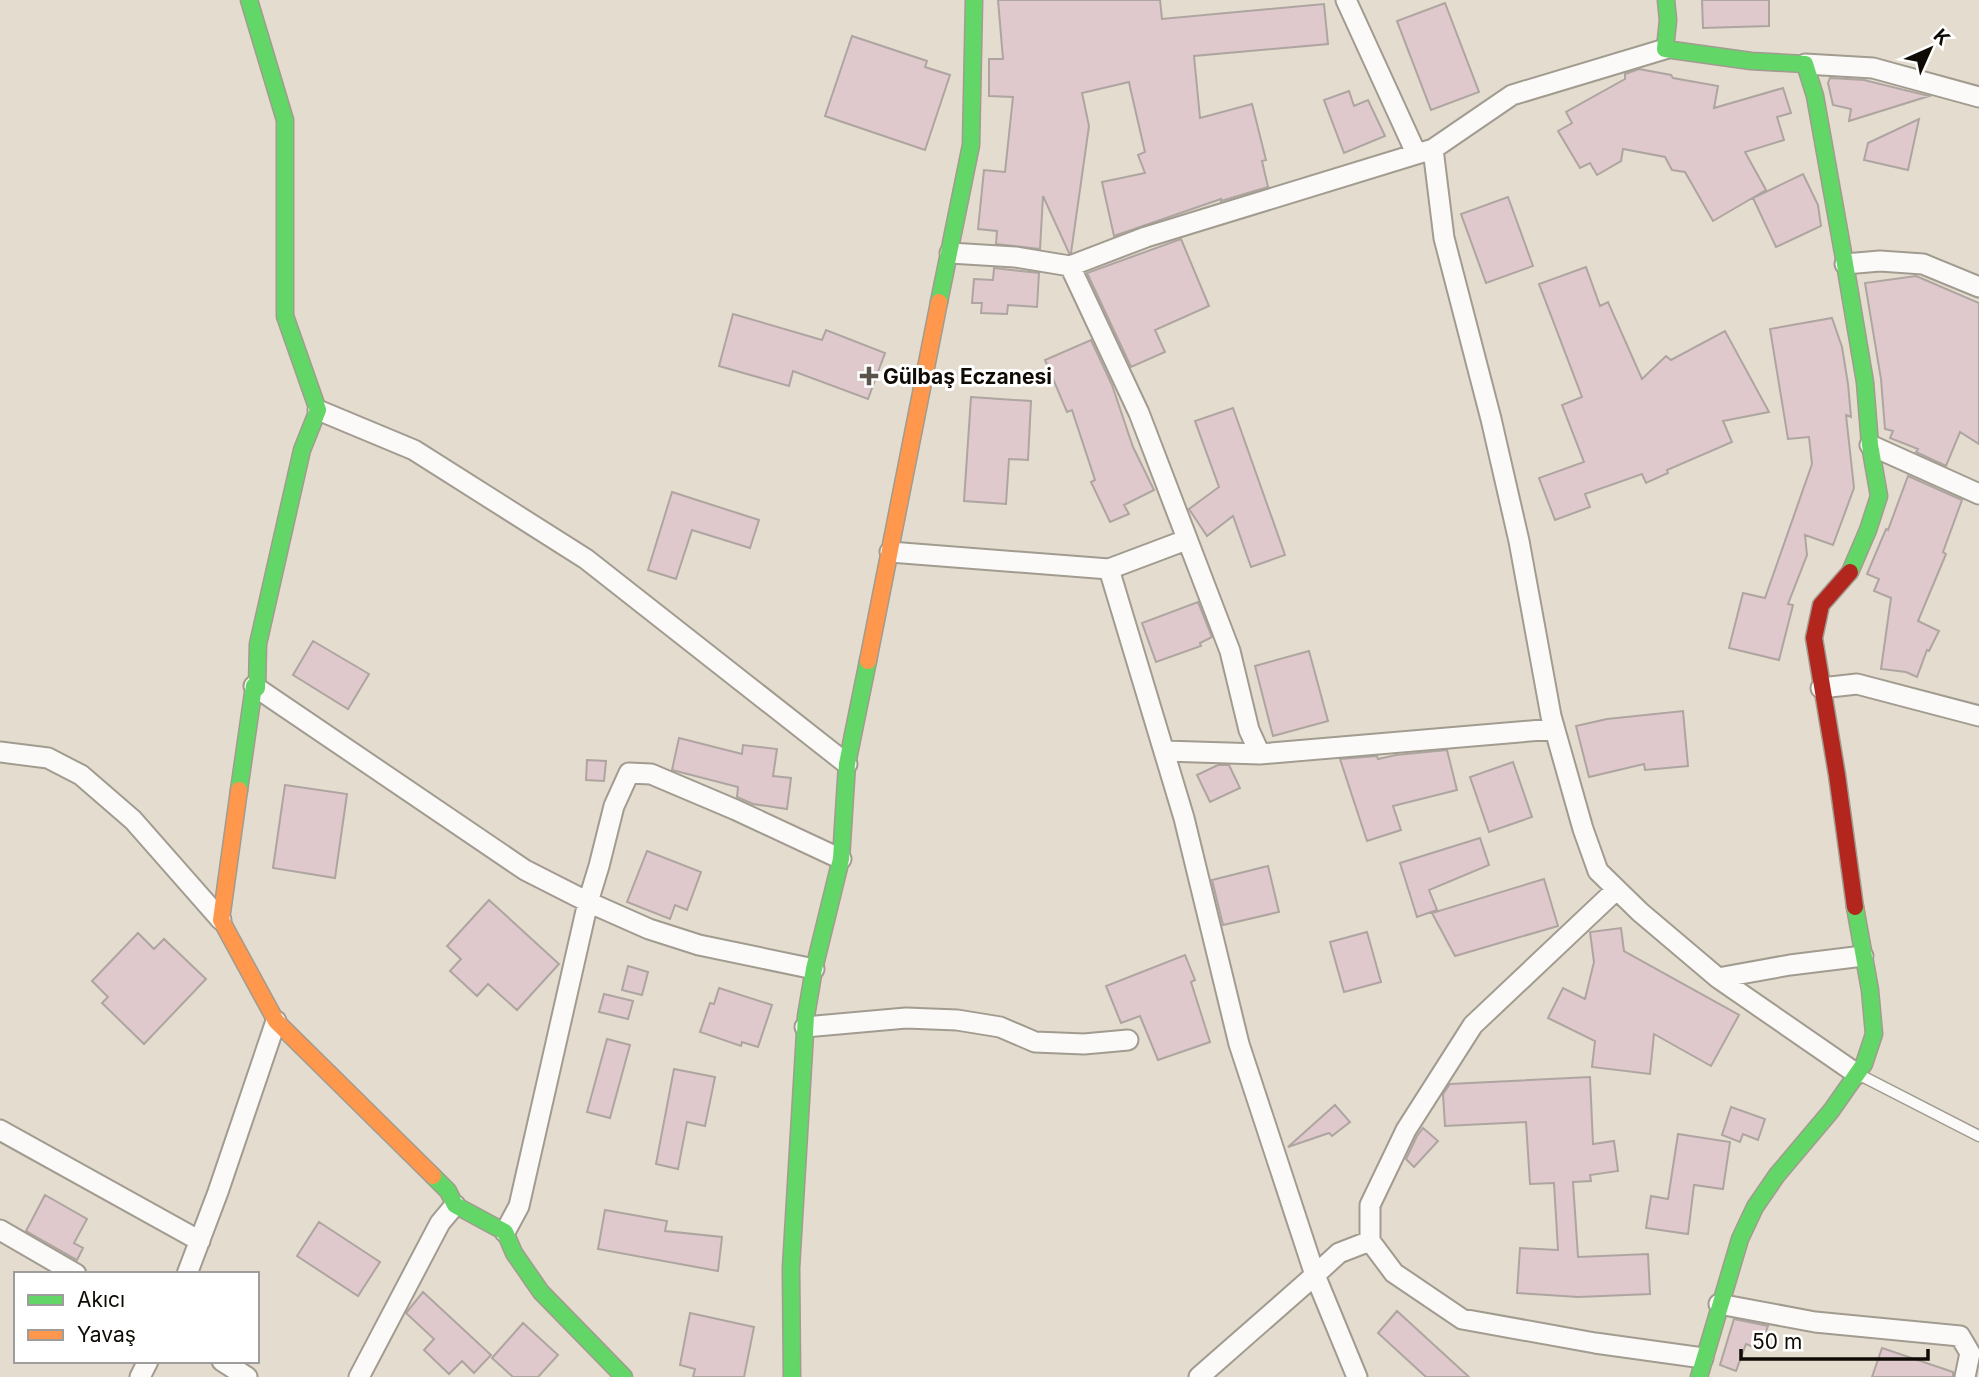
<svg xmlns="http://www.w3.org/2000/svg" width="1979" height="1377" font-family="Inter,sans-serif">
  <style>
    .building { fill: #dfc9cc; stroke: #aea5a1; stroke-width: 2 }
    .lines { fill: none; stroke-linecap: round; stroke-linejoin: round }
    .lane-casing { stroke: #a19b90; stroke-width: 13 }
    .street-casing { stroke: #a19b90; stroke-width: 23 }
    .fast-casing { stroke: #a19b90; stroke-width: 19 }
    .slow-casing { stroke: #a19b90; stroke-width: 19 }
    .jam-casing { stroke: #a19b90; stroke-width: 19 }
    .lane { stroke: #fbfaf8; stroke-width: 10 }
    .street { stroke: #fbfaf8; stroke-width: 19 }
    .fast { stroke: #63d668; stroke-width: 16 }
    .slow { stroke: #ff974d; stroke-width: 16 }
    .jam { stroke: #b3261e; stroke-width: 16 }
    .poi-dot { fill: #5a544b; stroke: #fff; stroke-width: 2.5 }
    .labels { text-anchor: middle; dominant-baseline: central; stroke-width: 6; stroke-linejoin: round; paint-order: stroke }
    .poi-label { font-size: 21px; font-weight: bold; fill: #0f0b04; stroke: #fff; text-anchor: start }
  </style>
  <rect width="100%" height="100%" fill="#e4dcce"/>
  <path class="building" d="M 998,0 L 1160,0 L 1162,19 L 1324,4 L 1328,44 L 1194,56 L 1200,118 L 1252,104 L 1266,160 L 1262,161 L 1268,187 L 1221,201 L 1221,199 L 1114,236 L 1102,182 L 1145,173 L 1138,155 L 1145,152 L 1130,87 L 1129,82 L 1082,93 L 1089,126 L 1071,253 L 1069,253 L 1043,196 L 1040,249 L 996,244 L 997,231 L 978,229 L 984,170 L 1005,172 L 1013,97 L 989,96 L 989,59 L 1003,59 Z
    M 1702,0 L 1769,0 L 1769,26 L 1703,28 Z
    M 1445,3 L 1479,92 L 1431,110 L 1397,21 Z
    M 852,36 L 927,61 L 925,67 L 950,75 L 925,150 L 825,116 Z
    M 1639,69 L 1671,75 L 1673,78 L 1718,86 L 1714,108 L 1783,88 L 1791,113 L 1777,117 L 1784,140 L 1745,152 L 1766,190 L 1713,221 L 1685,172 L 1672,170 L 1665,157 L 1623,149 L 1621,161 L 1597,175 L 1590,163 L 1580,168 L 1558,131 L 1572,123 L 1566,112 L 1625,79 L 1625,74 Z
    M 1830,78 L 1864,80 L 1929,96 L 1849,121 L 1851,109 L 1833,105 L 1828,83 Z
    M 1349,91 L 1354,106 L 1368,100 L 1385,136 L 1344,153 L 1324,100 Z
    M 1919,119 L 1908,170 L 1864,160 L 1868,143 Z
    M 1803,174 L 1818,205 L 1821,226 L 1776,247 L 1753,198 Z
    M 1508,197 L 1533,266 L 1486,283 L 1461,214 Z
    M 1181,239 L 1209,306 L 1155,330 L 1165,352 L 1131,367 L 1087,273 Z
    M 1586,267 L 1600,306 L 1608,302 L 1642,379 L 1666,356 L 1671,360 L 1725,331 L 1769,412 L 1723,421 L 1732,442 L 1667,470 L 1668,473 L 1646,483 L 1642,474 L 1585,494 L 1590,507 L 1555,520 L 1539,478 L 1584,462 L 1562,405 L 1582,397 L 1539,284 Z
    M 994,268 L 1039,273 L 1037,307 L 1008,305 L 1007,314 L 981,313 L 982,303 L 972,303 L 974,279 L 993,280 Z
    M 1916,276 L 1979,303 L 1979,444 L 1960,432 L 1946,466 L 1916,452 L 1918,449 L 1890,438 L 1893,431 L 1885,429 L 1881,379 L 1865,283 Z
    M 733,314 L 822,340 L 826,330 L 885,353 L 868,399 L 793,371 L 789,386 L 719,366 Z
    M 1832,318 L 1842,347 L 1848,384 L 1851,417 L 1846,415 L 1854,488 L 1833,545 L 1805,535 L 1807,555 L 1788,604 L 1793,605 L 1779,660 L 1729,648 L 1743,593 L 1765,598 L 1812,464 L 1809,437 L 1788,439 L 1770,329 Z
    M 1091,340 L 1112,385 L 1133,447 L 1154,490 L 1124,505 L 1129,514 L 1110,522 L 1091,482 L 1095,480 L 1072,410 L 1067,412 L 1045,360 Z
    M 971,397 L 1031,401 L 1028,460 L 1009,459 L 1006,504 L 964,501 Z
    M 1233,408 L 1285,555 L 1251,567 L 1233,516 L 1207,536 L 1189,509 L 1219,487 L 1195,421 Z
    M 1908,476 L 1962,500 L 1943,552 L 1946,554 L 1918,621 L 1939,631 L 1929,651 L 1927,650 L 1917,677 L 1906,672 L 1881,669 L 1891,598 L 1874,591 L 1879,579 L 1867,574 L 1886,529 L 1888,530 Z
    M 672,492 L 759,520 L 750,548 L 692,530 L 676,579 L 648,570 Z
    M 1198,602 L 1212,637 L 1200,643 L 1201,646 L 1156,662 L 1142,623 Z
    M 313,641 L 369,674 L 348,709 L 293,675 Z
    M 1309,651 L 1328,721 L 1273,736 L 1255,666 Z
    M 1683,711 L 1688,766 L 1645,770 L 1644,764 L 1589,777 L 1576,726 L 1607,719 Z
    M 679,738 L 742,754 L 743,745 L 777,749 L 773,776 L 791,778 L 787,809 L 753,804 L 737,797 L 738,787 L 672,770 Z
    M 1447,750 L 1457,790 L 1393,806 L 1401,830 L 1367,841 L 1340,759 L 1377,756 L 1378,759 L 1396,755 Z
    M 587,760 L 606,761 L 604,781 L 586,780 Z
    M 1513,762 L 1532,817 L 1489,832 L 1470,777 Z
    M 1218,765 L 1229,765 L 1240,788 L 1210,802 L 1197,775 Z
    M 285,785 L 347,794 L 335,878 L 273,868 Z
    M 1480,838 L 1489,865 L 1429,890 L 1437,910 L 1417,917 L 1400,863 Z
    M 647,851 L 701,872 L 687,910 L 675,905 L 670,919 L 627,902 Z
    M 1268,866 L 1279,912 L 1223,925 L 1212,880 Z
    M 1544,879 L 1558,926 L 1455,956 L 1432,913 Z
    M 489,900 L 559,964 L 517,1010 L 488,984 L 477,996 L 450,971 L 461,959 L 447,946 Z
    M 1621,928 L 1624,951 L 1739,1015 L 1711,1066 L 1654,1034 L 1650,1074 L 1592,1067 L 1595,1041 L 1548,1018 L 1563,988 L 1585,999 L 1594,962 L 1590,932 Z
    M 1367,932 L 1381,982 L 1344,992 L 1330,942 Z
    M 138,933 L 154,949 L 164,939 L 206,979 L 144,1044 L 102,1003 L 108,997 L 92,981 Z
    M 1185,955 L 1195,980 L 1191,982 L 1210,1042 L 1158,1060 L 1140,1016 L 1121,1023 L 1106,986 Z
    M 628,966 L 648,972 L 642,995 L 622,990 Z
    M 719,988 L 772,1005 L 758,1047 L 742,1042 L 741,1046 L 700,1032 L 710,1003 L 714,1004 Z
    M 604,994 L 633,1001 L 628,1019 L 599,1012 Z
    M 607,1039 L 630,1045 L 610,1118 L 587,1112 Z
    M 674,1069 L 715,1077 L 705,1126 L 687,1122 L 678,1169 L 656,1164 Z
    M 1590,1077 L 1593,1144 L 1614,1141 L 1618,1171 L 1590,1175 L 1591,1181 L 1573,1182 L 1578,1257 L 1648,1254 L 1650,1294 L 1578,1297 L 1517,1293 L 1520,1248 L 1558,1250 L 1554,1183 L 1530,1184 L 1526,1122 L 1445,1126 L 1443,1094 L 1450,1084 Z
    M 1335,1105 L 1350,1122 L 1332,1136 L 1329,1133 L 1288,1147 Z
    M 1731,1107 L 1765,1119 L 1758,1140 L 1743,1134 L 1740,1142 L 1722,1135 Z
    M 1423,1128 L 1438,1141 L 1414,1167 L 1406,1159 L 1417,1136 Z
    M 1678,1134 L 1730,1142 L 1723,1189 L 1694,1185 L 1688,1234 L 1646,1228 L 1651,1196 L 1668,1199 Z
    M 45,1195 L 87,1219 L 74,1243 L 83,1248 L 77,1260 L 26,1231 Z
    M 605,1210 L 667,1221 L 665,1231 L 722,1237 L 718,1271 L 598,1249 Z
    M 319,1222 L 380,1262 L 358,1296 L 297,1256 Z
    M 423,1292 L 491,1355 L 474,1373 L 462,1361 L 449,1374 L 424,1350 L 434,1339 L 406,1313 Z
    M 1397,1311 L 1469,1377 L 1426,1377 L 1378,1333 Z
    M 690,1313 L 754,1327 L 744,1377 L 693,1377 L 695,1369 L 680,1365 Z
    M 1734,1319 L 1768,1326 L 1759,1349 L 1746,1344 L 1736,1371 L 1720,1365 Z
    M 523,1323 L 558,1355 L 538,1377 L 513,1377 L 492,1358 Z
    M 1882,1348 L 1953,1372 L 1953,1377 L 1872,1377 Z"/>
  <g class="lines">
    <g class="lane-casing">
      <path id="lane" d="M 1858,1074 L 1979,1136"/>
    </g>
    <g class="street-casing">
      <path id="street" d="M 1346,0 L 1416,153
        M 1805,64 L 1873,68 L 1979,97
        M 1433,149 L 1444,238 L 1491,419 L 1519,541 L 1551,716 L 1583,829 L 1598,871 L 1640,912 L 1718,978 L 1857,1074
        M 950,253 L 1015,257 L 1070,266 L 1146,237 L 1433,149 L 1512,95 L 1665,49
        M 1845,264 L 1880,261 L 1923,264 L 1979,287
        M 1070,266 L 1139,413 L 1230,651 L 1249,730 L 1260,754
        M 318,410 L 414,450 L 586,559 L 847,764
        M 1870,445 L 1979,494
        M 890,552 L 1109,569 L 1186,540
        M 1109,569 L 1184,818 L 1239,1044 L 1315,1275 L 1199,1377
        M 254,686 L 525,870 L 588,902 L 649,929 L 699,945 L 814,969
        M 1821,688 L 1857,684 L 1979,716
        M 1164,751 L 1260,754 L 1554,729
        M 0,752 L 48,758 L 81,775 L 133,820 L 221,920
        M 1616,890 L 1473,1025 L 1406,1130 L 1370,1205 L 1370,1241 L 1394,1273 L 1462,1319 L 1595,1343 L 1703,1358
        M 1718,978 L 1790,965 L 1863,956
        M 805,1027 L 906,1018 L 957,1020 L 1000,1027 L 1035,1042 L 1084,1044 L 1128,1040
        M 0,1130 L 200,1241
        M 0,1230 L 76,1274
        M 505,1232 L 519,1206 L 588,902 L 599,866 L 614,806 L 629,773 L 651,774 L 736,810 L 841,859
        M 187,1274 L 218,1192 L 276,1021
        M 1719,1304 L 1815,1322 L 1960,1336 L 1970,1353 L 1965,1377
        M 222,1361 L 247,1377
        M 140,1377 L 148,1361
        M 359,1377 L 440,1223 L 455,1205
        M 1357,1377 L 1315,1275 L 1339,1253 L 1370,1241"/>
    </g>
    <g class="fast-casing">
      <path id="fast" d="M 1666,0 L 1668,20 L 1665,49 L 1751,61 L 1805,64 L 1815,96 L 1845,264 L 1865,382 L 1870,445 L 1879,496 L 1868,530 L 1850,572
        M 939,302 L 971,145 L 974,0
        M 239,790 L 254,686 L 257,688 L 258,644 L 302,450 L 318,410 L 285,316 L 285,120 L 249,0
        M 433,1176 L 448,1191 L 455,1205 L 505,1232 L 514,1253 L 541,1292 L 624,1377
        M 792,1377 L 791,1268 L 806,1016 L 814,969 L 841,859 L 847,764 L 868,661
        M 1699,1377 L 1740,1239 L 1755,1207 L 1777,1175 L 1831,1111 L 1864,1064 L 1874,1034 L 1870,990 L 1855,907"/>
    </g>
    <g class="slow-casing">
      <path id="slow" d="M 868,661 L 939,302
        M 239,790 L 221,920 L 276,1021 L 433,1176"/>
    </g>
    <g class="jam-casing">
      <path id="jam" d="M 1850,572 L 1821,605 L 1814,638 L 1837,775 L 1855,907"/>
    </g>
    <use href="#lane" class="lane"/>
    <use href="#street" class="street"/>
    <use href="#fast" class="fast"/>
    <use href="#slow" class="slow"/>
    <use href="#jam" class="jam"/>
  </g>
  <path class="poi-dot" d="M865.5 365.5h7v7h7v7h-7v7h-7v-7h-7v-7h7z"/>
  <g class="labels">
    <g class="poi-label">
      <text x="883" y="376">Gülbaş Eczanesi</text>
    </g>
  </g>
  <rect x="14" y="1272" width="245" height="91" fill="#ffffff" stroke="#9f9d9b" stroke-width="2"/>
  <rect x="28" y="1295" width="35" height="10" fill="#63d668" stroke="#9f9d9b" stroke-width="2"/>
  <text x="77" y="1307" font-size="21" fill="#0f0b04">Akıcı</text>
  <rect x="28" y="1330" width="35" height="10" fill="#ff974d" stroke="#9f9d9b" stroke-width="2"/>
  <text x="77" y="1342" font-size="21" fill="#0f0b04">Yavaş</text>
  <g transform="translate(1930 49) rotate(45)" stroke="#ffffff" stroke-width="5" paint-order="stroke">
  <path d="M0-5L12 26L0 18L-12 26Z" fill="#0f0b04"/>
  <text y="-10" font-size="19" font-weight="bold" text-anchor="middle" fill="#0f0b04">K</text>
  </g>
  <path d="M1741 1349v10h187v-10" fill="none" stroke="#0f0b04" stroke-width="3.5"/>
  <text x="1752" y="1349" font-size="21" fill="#0f0b04" stroke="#ffffff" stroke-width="5" paint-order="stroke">50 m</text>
</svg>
